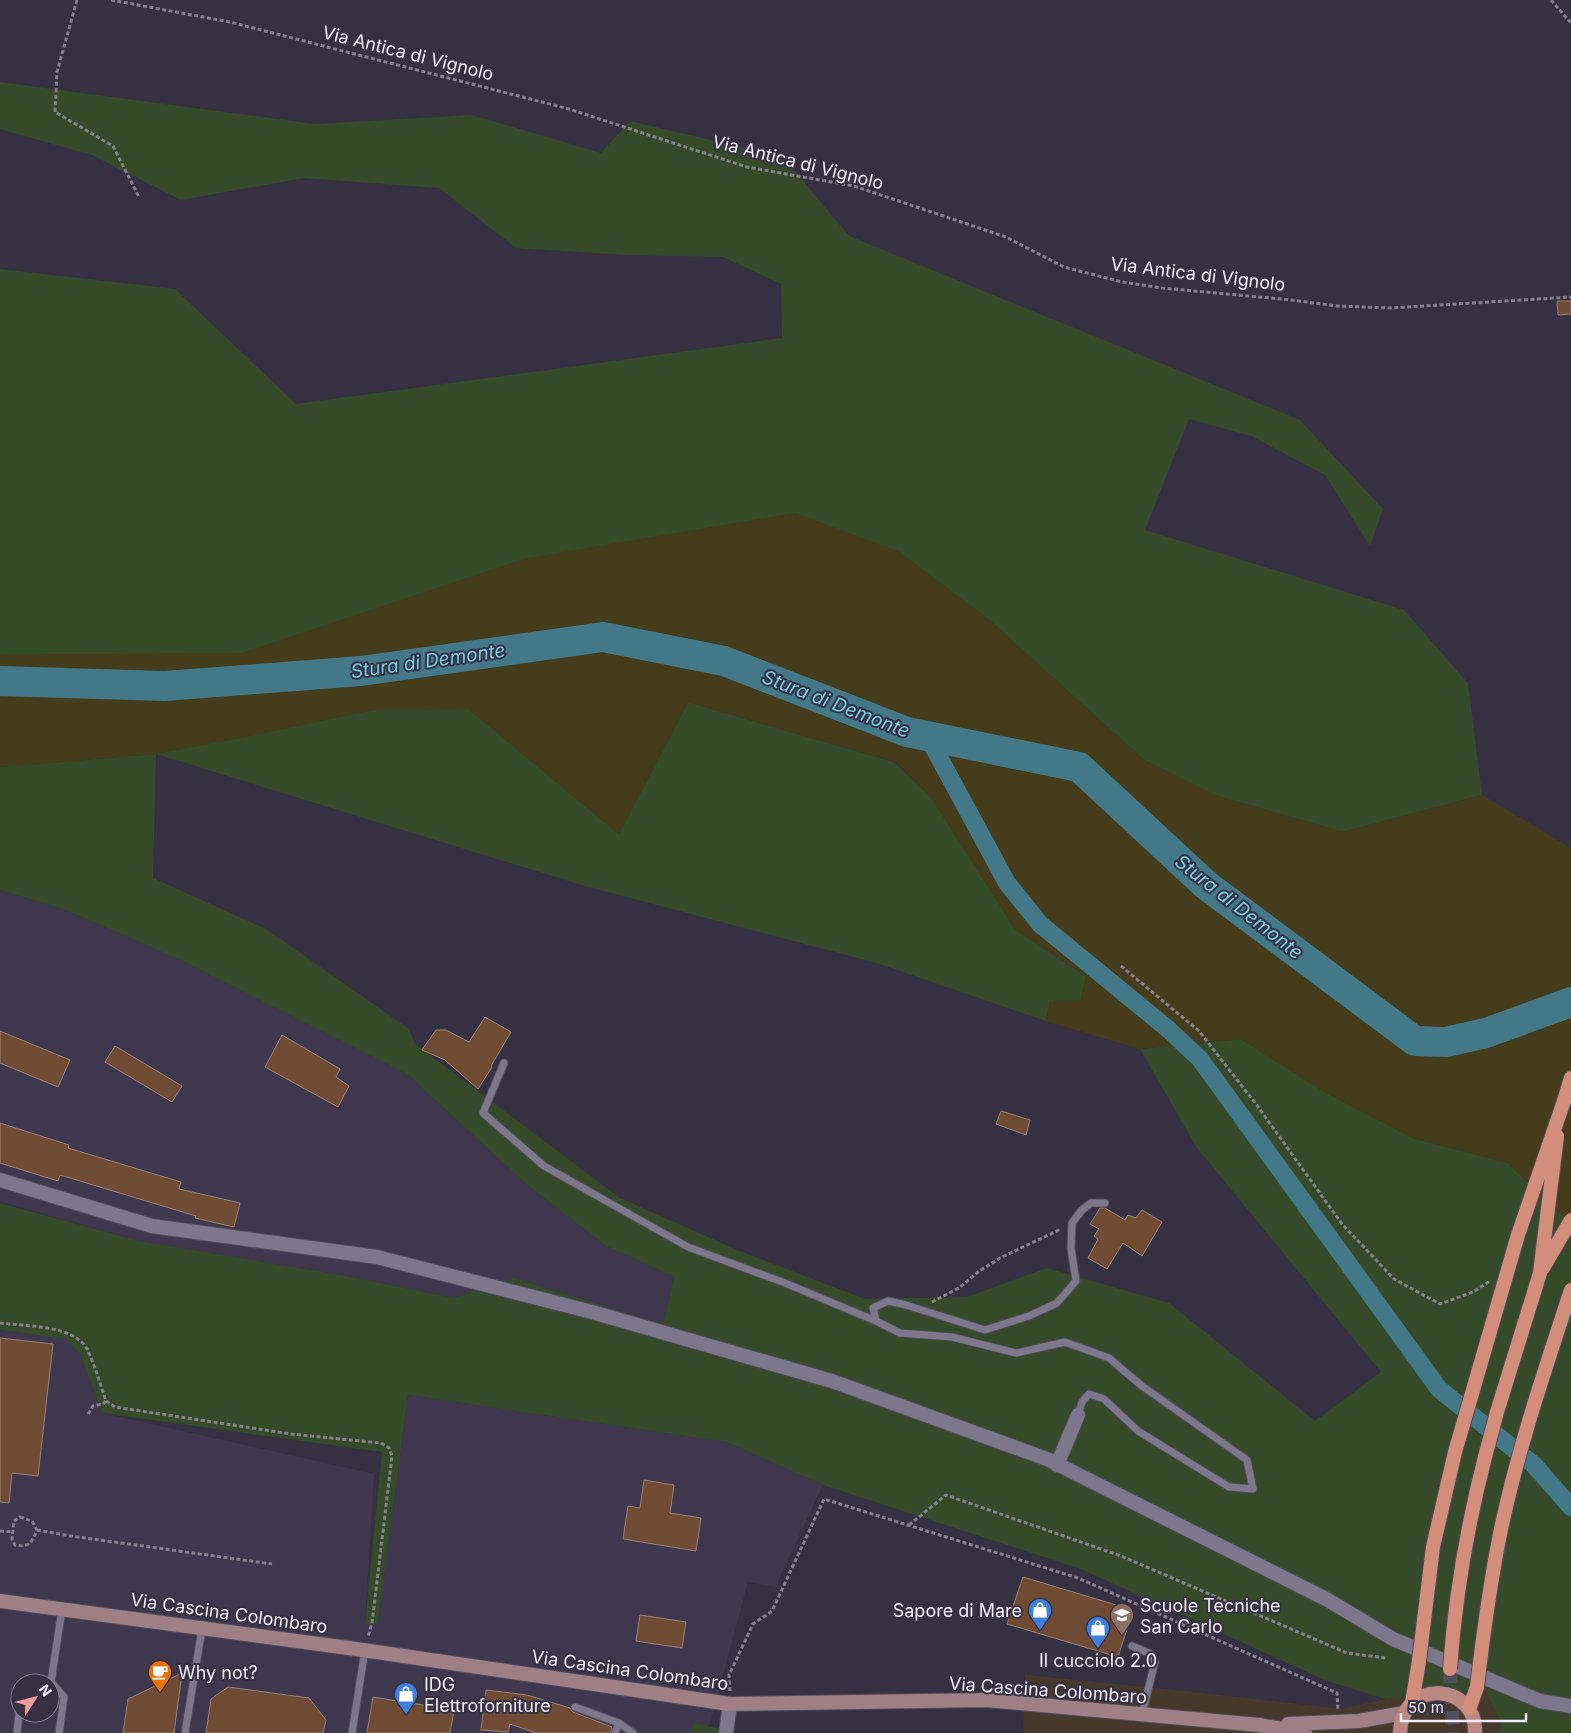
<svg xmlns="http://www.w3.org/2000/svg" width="1571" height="1733" font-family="Inter,sans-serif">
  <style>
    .built { fill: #3f374e; fill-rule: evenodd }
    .industrial { fill: #46392b }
    .green { fill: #354a29 }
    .sand { fill: #443c1b }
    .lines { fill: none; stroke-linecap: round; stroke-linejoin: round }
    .canal { stroke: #427887; stroke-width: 18 }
    .river { stroke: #427887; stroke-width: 30 }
    .building { fill: #704b33; stroke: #978377 }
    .trunk-tunnel { stroke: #524d5d; stroke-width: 14; stroke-dasharray: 14 7; stroke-linecap: butt }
    .service-casing { stroke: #514c5a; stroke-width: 9 }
    .minor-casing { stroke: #514c5a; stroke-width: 16 }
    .secondary-casing { stroke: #514c5a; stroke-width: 16 }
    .primary-casing { stroke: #514c5a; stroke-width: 16 }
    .trunk-casing { stroke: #514c5a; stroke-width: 16 }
    .path { stroke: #85808e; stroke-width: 3; stroke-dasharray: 4 2.5; stroke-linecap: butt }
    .service { stroke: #7d778b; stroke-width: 7 }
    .minor { stroke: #7d778b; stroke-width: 14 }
    .secondary { stroke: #9d7f85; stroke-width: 14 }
    .primary { stroke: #bd887f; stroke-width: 14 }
    .trunk { stroke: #d28e7b; stroke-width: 14 }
    .trunk-bridge-casing { stroke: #514c5a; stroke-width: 16; stroke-linecap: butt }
    .trunk-bridge { stroke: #d28e7b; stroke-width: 14 }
    .labels { text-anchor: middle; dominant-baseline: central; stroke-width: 4; stroke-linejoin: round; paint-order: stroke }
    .street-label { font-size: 18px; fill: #f2eef9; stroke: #363142 }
    .poi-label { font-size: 18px; fill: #f2eef9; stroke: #363142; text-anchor: start }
    .water-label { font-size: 19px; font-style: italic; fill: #76cfe8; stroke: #363142 }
  </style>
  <rect width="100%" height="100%" fill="#363142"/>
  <path class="built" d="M 0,890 L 63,909 L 176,958 L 407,1074 L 527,1185 L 606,1246 L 674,1277 L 663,1324 L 514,1278 L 454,1298 L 347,1276 L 140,1241 L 0,1202 Z
    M 0,1330 L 66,1339 L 80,1354 L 102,1413 L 374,1474 L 365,1624 L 378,1624 L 408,1395 L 726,1442 L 823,1485 L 775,1587 L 748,1582 L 711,1720 L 705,1733 L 0,1733 ZM 20,1683 L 50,1683 L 50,1713 L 20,1713 Z"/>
  <path class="industrial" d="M 1025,1675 L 1176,1690 L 1342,1709 L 1386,1699 L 1485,1690 L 1501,1723 L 1499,1733 L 1023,1733 Z"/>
  <path class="green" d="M 0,82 L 315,124 L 472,115 L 601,153 L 630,121 L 783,157 L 849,236 L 1300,420 L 1383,509 L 1370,546 L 1325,475 L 1251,436 L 1189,419 L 1145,530 L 1404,610 L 1468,683 L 1482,795 L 1343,832 L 1217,796 L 1144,760 L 987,618 L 528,558 L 243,653 L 0,655 L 0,269 L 175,289 L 296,404 L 782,338 L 781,284 L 723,257 L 626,255 L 516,248 L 439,188 L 304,178 L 181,200 L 92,155 L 0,129 Z
    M 688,702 L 894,762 L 931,797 L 1015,929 L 1086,976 L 1081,1000 L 1050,1001 L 1046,1021 L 877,963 L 585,886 L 156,754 L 153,878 L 266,929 L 409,1029 L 415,1044 L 620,1198 L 737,1250 L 865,1299 L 967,1297 L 1047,1268 L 1169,1303 L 1315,1421 L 1381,1372 L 1197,1148 L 1140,1049 L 1241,1039 L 1323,1091 L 1413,1138 L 1508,1163 L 1571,1224 L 1571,1733 L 1499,1733 L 1501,1723 L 1485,1690 L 1386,1699 L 1327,1681 L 1081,1569 L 823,1485 L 726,1442 L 408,1395 L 378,1624 L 365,1624 L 382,1452 L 102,1413 L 80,1354 L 66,1339 L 0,1330 L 0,1203 L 140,1241 L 347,1276 L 454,1298 L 514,1278 L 663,1324 L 674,1277 L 606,1246 L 527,1185 L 407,1074 L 176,958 L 63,909 L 0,890 L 0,767 L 155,754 L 373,710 L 469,709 L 619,834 Z
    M 694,1723 L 720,1729 L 721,1733 L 690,1733 Z"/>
  <path class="sand" d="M 795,513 L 898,551 L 987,618 L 1144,760 L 1217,796 L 1343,832 L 1482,795 L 1571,848 L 1571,1224 L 1508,1163 L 1413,1138 L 1323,1091 L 1241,1039 L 1140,1049 L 1046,1021 L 1050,1001 L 1081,1000 L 1086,976 L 1015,929 L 931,797 L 895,762 L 688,702 L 619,834 L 469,709 L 373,710 L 246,737 L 155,754 L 0,767 L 0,655 L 243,653 L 528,558 Z"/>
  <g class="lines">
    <path class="canal" d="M 928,737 L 1007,883 L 1040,924 L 1168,1029 L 1200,1059 L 1439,1389 L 1534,1465 L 1571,1507"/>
    <path class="river" d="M 0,681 L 165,686 L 361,671 L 603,637 L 724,661 L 907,732 L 1079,767 L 1206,885 L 1415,1041 L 1446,1042 L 1486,1033 L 1571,1002"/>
  </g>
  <path class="building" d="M 1557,301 L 1571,301 L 1571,314 L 1558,315 Z
    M 485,1017 L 511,1032 L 491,1066 L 492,1067 L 478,1089 L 445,1060 L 422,1050 L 436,1030 L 446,1030 L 469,1042 Z
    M 0,1031 L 70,1060 L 58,1087 L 0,1063 Z
    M 282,1035 L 340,1069 L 336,1077 L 349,1086 L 338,1107 L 265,1067 Z
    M 115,1046 L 182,1086 L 172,1102 L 105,1062 Z
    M 1001,1111 L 1030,1120 L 1026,1135 L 996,1124 Z
    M 0,1123 L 69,1145 L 68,1148 L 181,1182 L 179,1189 L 240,1203 L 234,1227 L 195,1218 L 196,1216 L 60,1175 L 58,1181 L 0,1163 Z
    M 1100,1208 L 1105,1208 L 1125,1220 L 1128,1215 L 1136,1218 L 1142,1210 L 1162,1222 L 1142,1256 L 1123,1243 L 1107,1269 L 1088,1258 L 1098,1239 L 1094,1236 L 1099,1229 L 1090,1224 Z
    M 0,1338 L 53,1344 L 38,1476 L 12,1473 L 9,1503 L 0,1502 Z
    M 644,1480 L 674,1485 L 670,1513 L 701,1518 L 696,1551 L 623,1539 L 628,1506 L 640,1508 Z
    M 1023,1577 L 1133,1610 L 1118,1657 L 1007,1624 Z
    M 640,1615 L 686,1622 L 682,1648 L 636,1641 Z
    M 182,1673 L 174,1733 L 123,1733 L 128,1699 Z
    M 228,1687 L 309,1698 L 326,1720 L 323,1733 L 206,1733 L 211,1699 Z
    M 486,1690 L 527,1695 L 570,1708 L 573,1712 L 612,1727 L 610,1733 L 536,1733 L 510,1724 L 508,1732 L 481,1730 Z
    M 373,1697 L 454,1710 L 450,1733 L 367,1733 Z"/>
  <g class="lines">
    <path class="trunk-tunnel" d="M 1450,1669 L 1453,1733"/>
    <g class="service-casing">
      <path id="service" d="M 504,1063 L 483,1113 L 544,1166 L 688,1247 L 785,1283 L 876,1321
        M 1078,1415 L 1082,1402 L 1089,1394 L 1104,1399 L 1138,1431 L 1229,1487 L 1253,1489 L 1247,1460 L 1142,1386 L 1109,1358 L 1065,1342 L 1016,1353 L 952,1337 L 900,1333 L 876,1321 L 873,1308 L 888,1301 L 906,1305 L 985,1330 L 1029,1316 L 1057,1303 L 1076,1281 L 1071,1248 L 1072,1223 L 1082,1210 L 1091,1203 L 1105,1203
        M 1132,1646 L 1151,1654 L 1155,1662 L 1142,1714
        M 575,1707 L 619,1723
        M 17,1733 L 20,1703
        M 59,1733 L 64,1697 L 51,1682 L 62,1609
        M 185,1733 L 202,1629
        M 352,1733 L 365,1650
        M 615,1733 L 619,1723 L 633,1733"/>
    </g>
    <g class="minor-casing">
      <path id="minor" d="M 0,1180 L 152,1226 L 377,1257 L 592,1312 L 832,1381 L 1047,1459 L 1328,1600 L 1393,1639 L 1540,1701 L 1571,1706
        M 1057,1465 L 1078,1415
        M 726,1733 L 730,1704"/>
    </g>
    <g class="secondary-casing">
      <path id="secondary" d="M 0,1601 L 356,1649 L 730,1704 L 987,1700 L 1259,1725 L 1305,1733
        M 1288,1724 L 1359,1721 L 1404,1713"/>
    </g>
    <g class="primary-casing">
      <path id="primary" d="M 1400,1733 C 1402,1677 1477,1683 1475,1733"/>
    </g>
    <g class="trunk-casing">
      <path id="trunk" d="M 1564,1101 L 1571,1078
        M 1485,1457 L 1497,1412 L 1540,1273
        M 1412,1703 L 1419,1661
        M 1469,1709 L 1477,1687"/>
    </g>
    <path class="path" d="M 77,0 L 57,72 L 55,112 L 113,146 L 139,197
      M 111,0 L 230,22 L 569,109 L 747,167 L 854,186 L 1006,237 L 1064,267 L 1122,282 L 1162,288 L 1292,300 L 1337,306 L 1391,308 L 1571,297
      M 1551,0 L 1571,23
      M 1121,966 L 1199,1031 L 1256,1104 L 1342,1224 L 1394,1279 L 1440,1304 L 1473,1292 L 1490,1281
      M 932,1302 L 959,1288 L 978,1272 L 1000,1258 L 1061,1229
      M 0,1323 C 25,1326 74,1325 87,1349 C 95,1365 100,1384 106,1401 L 103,1404 L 93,1406 L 87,1416
      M 106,1401 L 115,1407 L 291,1434 L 381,1443 L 389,1448 L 392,1456 L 372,1623 L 368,1637
      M 20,1517 L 32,1521 L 37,1530 C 32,1542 29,1548 15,1545 L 12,1539 L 14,1521 Z
      M 909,1525 L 946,1495 L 1121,1556 L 1347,1653 L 1386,1658
      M 37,1530 L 71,1536 L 272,1564
      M 0,1531 L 13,1532
      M 730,1691 L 729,1675 L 753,1624 L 772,1611 L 824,1499 L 1078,1578 L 1337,1693 L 1338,1709"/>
    <use href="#service" class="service"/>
    <use href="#minor" class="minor"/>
    <use href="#secondary" class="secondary"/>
    <use href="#primary" class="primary"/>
    <use href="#trunk" class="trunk"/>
    <g class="trunk-bridge-casing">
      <path id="trunk-bridge" d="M 1543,1268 L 1571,1220
        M 1540,1273 L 1557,1136
        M 1419,1661 L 1433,1547 L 1455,1452 L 1518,1235 L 1564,1101
        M 1450,1669 C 1455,1598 1467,1527 1485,1457
        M 1477,1687 C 1483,1636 1490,1584 1500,1534 C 1517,1451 1545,1370 1571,1290"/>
    </g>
    <use href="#trunk-bridge" class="trunk-bridge"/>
  </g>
  <defs>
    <g id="shop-pin" transform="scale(1.25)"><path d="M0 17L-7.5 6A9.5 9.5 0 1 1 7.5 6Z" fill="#3f7fe0" stroke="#363142"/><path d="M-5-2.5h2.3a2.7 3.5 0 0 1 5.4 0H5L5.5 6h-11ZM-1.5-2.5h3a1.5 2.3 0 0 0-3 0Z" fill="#fff"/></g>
    <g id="school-pin" transform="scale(1.25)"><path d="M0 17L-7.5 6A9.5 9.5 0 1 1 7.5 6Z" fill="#8d6e63" stroke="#363142"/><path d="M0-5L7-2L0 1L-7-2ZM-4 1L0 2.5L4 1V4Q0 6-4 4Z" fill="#fff"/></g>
    <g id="cafe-pin" transform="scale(1.25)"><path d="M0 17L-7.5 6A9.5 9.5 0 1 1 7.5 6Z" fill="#e8710a" stroke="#363142"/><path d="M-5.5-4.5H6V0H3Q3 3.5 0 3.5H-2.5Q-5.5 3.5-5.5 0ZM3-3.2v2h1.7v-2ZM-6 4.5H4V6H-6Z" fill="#fff"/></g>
  </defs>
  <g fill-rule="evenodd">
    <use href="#shop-pin" x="1040" y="1610"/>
    <use href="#school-pin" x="1122" y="1615"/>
    <use href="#shop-pin" x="1098" y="1628"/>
    <use href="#cafe-pin" x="160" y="1672"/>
    <use href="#shop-pin" x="406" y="1694"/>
  </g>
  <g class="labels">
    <g class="street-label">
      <text transform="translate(408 53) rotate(14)">Via Antica di Vignolo</text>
      <text transform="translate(798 162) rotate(14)">Via Antica di Vignolo</text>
      <text transform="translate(1198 274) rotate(7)">Via Antica di Vignolo</text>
      <text transform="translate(229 1613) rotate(8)">Via Cascina Colombaro</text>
      <text transform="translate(630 1670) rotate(8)">Via Cascina Colombaro</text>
      <text transform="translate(1048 1690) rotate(4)">Via Cascina Colombaro</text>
    </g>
    <g class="poi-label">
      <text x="1140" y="1605">Scuole Tecniche<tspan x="1140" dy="21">San Carlo</tspan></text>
      <text x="1022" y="1610" text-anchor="end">Sapore di Mare</text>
      <text x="1098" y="1660" text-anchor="middle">Il cucciolo 2.0</text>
      <text x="178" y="1672">Why not?</text>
      <text x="424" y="1684">IDG<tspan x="424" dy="21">Elettroforniture</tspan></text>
    </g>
    <g class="water-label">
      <text transform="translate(428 661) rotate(-8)">Stura di Demonte</text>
      <text transform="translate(836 704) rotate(21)">Stura di Demonte</text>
      <text transform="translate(1239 907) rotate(38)">Stura di Demonte</text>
    </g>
  </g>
  <g transform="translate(35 1698) rotate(54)"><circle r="24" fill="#363142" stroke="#817d8b"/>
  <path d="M0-4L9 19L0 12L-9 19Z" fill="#f59b9c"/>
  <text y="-8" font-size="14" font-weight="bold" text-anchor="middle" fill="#f2eef9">N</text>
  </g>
  <path d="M1401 1713v8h125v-8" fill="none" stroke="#f2eef9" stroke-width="2.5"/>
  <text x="1408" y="1713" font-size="15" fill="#f2eef9" stroke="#363142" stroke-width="4" paint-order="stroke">50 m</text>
</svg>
